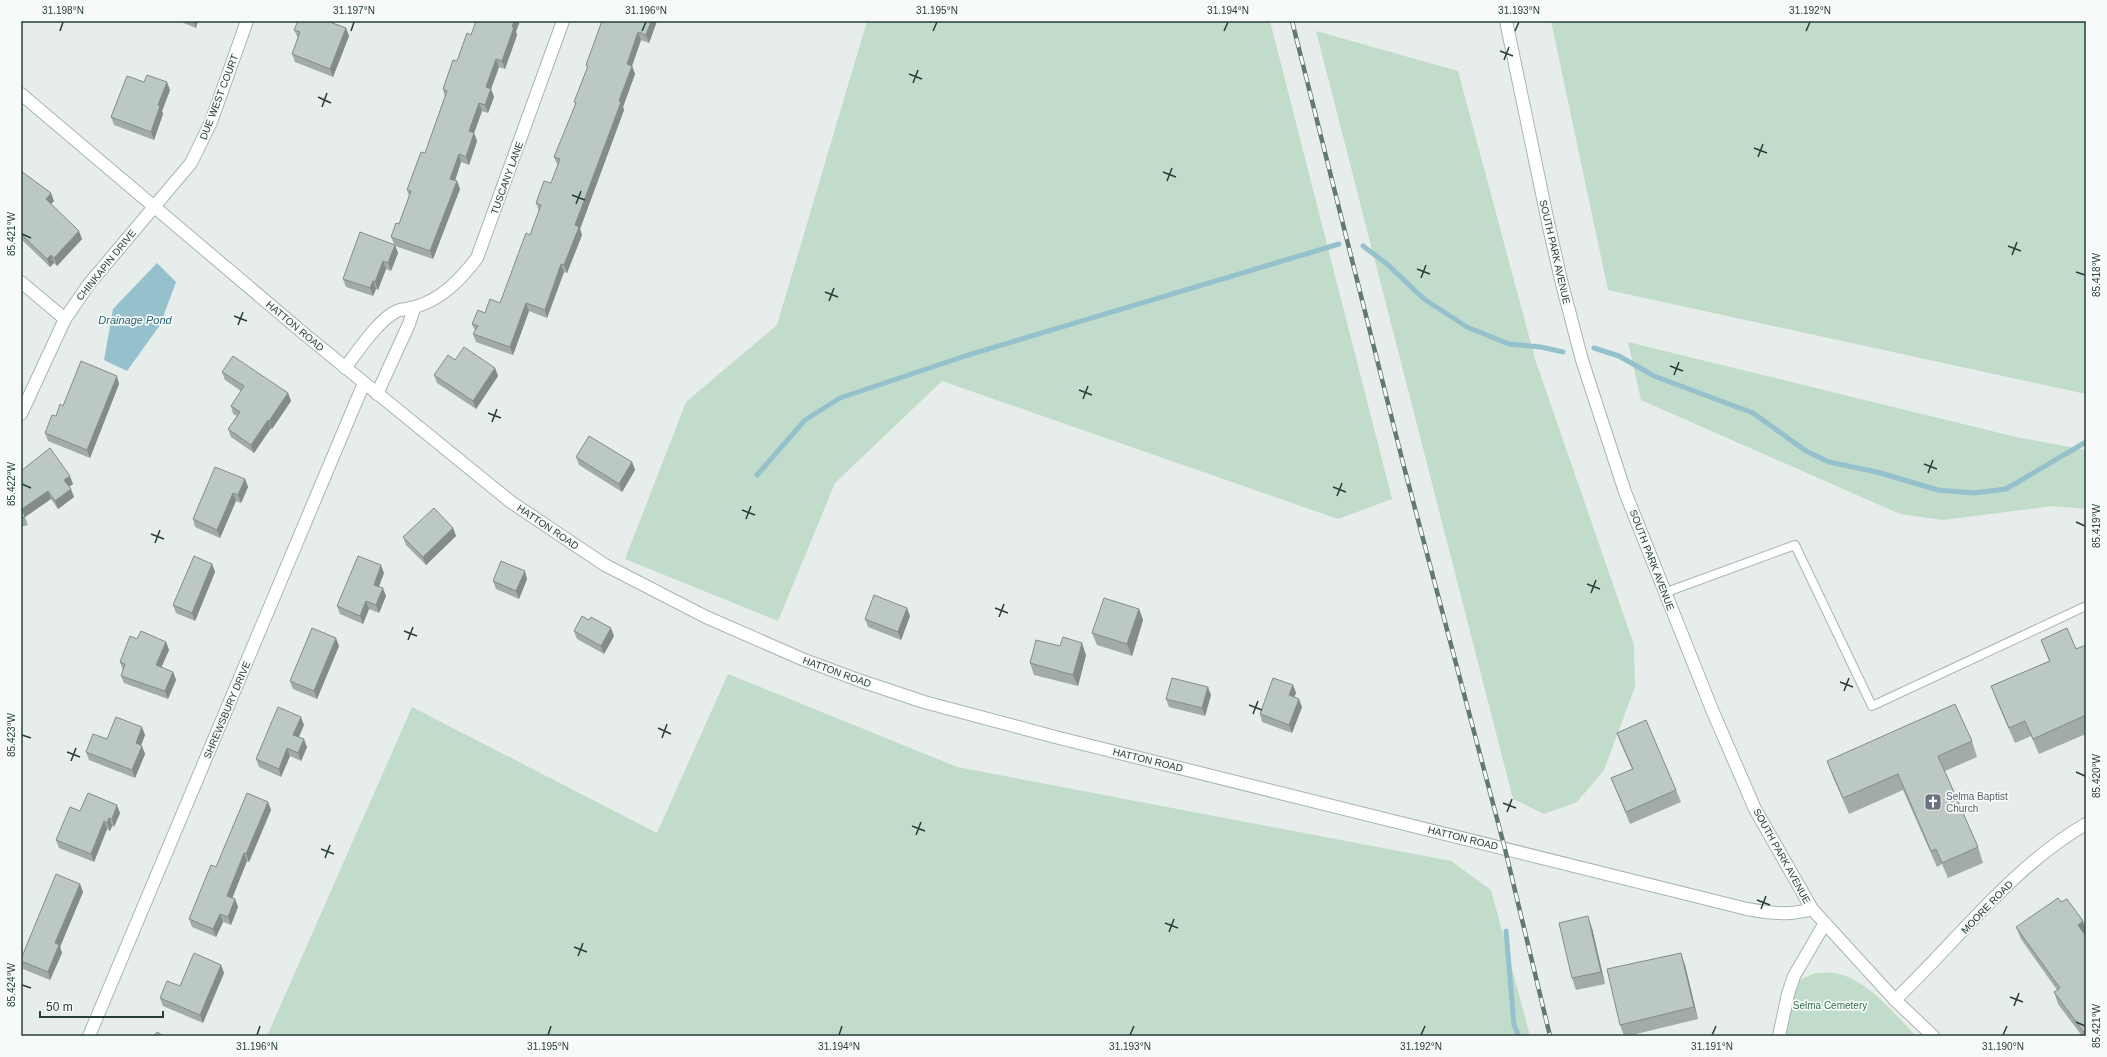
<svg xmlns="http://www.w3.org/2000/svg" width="2107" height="1057" font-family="Arial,sans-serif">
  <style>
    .green { fill: #c1dcca }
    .water { fill: #94c1cc }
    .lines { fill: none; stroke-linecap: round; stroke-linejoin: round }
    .stream { stroke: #94c1cc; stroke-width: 5 }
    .service-casing { stroke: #a9b5b1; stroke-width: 10 }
    .minor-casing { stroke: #a9b5b1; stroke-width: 14 }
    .tertiary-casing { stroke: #a9b5b1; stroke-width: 14 }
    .service { stroke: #fff; stroke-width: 8 }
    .minor { stroke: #fff; stroke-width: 12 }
    .tertiary { stroke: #fff; stroke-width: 12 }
    .rail-casing { stroke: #617974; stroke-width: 4.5 }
    .rail { stroke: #f6faf8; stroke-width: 3; stroke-dasharray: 9; stroke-linecap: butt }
    .wall { fill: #a1aca8 }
    .shaded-wall { fill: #838c88 }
    .building { fill: #bbc8c3; stroke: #838c88 }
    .ticks { fill: none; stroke: #263e39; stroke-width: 1.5 }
    .labels { text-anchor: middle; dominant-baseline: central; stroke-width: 3.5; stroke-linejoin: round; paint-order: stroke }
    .street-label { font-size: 10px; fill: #263e39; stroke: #f6faf8 }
    .worship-label { font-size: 10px; fill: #5b616d; stroke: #f6faf8; text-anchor: start }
    .park-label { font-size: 10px; fill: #34714e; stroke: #f6faf8 }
    .water-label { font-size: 11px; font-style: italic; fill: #266474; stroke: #f6faf8 }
    .neatline { fill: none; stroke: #263e39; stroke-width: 1.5 }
    .ticks-label { font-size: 10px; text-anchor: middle; fill: #263e39 }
  </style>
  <rect width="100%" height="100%" fill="#e6edea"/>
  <path class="green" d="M 867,21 L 1270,21 L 1392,499 L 1338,519 L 942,381 L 835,483 L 778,621 L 625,559 L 686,402 L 777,325 Z
    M 1551,21 L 2086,21 L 2086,394 L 1608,290 Z
    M 1316,31 L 1458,71 L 1535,359 L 1634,645 L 1635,687 L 1604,770 L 1577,802 L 1544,814 L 1513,799 Z
    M 1628,342 L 2016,437 L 2086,450 L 2086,509 L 2053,506 L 1943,520 L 1900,514 L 1641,400 Z
    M 728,674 L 957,767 L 1451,861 L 1491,890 L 1530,1036 L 267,1036 L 412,707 L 657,833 Z
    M 1815,973 C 1821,973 1828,972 1834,973 C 1867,978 1894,1014 1916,1036 L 1786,1036 L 1793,998 L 1800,980 Z"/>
  <path class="water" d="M 157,263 L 176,282 L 160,325 L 127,371 L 104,360 L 113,309 Z"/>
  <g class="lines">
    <path class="stream" d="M 1363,246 L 1387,264 L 1424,299 L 1467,327 L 1509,344 L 1541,347 L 1563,352
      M 1594,348 L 1619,356 L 1654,376 L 1753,413 L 1806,451 L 1829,462 L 1877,472 L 1938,490 L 1974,493 L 2006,489 L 2086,442
      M 757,475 L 805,420 L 840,398 L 965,356 L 1339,244
      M 1506,931 L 1514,1025 L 1519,1036"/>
    <g class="service-casing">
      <path id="service" d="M 1664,593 L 1795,545 L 1872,706 L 2086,606"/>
    </g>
    <g class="minor-casing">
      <path id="minor" d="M 21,94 L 308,337 L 511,502 L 605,565 L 706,617 L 802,659 L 861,681 L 924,702 L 1059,738 L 1747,909 C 1770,913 1789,916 1812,909
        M 21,282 L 65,319
        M 345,368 C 357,352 379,319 397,311 C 402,309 409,309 415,307 C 442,299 460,280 477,258 L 563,21
        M 377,394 L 409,324 L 414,308
        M 21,414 L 65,319 L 89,284 L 191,163 L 211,122 L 247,21
        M 1895,1000 C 1955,943 2014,865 2086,824
        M 89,1036 L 364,383"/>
    </g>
    <g class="tertiary-casing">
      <path id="tertiary" d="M 1506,21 L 1549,227 L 1562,284 L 1582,360 L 1625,492 L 1713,712 L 1755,809 L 1812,909 L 1895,1000 L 1933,1036
        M 1779,1036 L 1788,994 L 1794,976 L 1825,923"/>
    </g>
    <use href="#service" class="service"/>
    <use href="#minor" class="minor"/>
    <use href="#tertiary" class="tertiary"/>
    <g class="rail-casing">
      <path id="rail" d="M 1292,21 L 1403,463 L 1505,849 L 1550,1036"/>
    </g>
    <use href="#rail" class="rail"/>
  </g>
  <path class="wall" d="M 179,21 L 198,21 L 196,28 Z
    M 657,21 L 649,43 L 641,40 L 632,66 L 635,74 L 623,107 L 624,110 L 580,229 L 582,235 L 567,273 L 564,272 L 547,318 L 529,311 L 513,355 L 476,342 L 473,334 L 475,331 L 472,324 L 485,313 L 500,303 L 530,235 L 539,211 L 536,203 L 551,183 L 558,166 L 554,157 L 576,105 L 574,102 L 587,68 L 586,65 Z
    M 346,28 L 349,36 L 333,77 L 295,62 L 292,54 L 298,38 L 294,30 Z
    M 516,32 L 517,35 L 505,69 L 499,67 L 491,89 L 494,97 L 488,113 L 482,111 L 474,133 L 477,141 L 469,165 L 461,162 L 455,180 L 457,181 L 460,189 L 433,259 L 395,246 L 398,253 L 391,271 L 386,269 L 378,290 L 376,289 L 373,296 L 346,287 L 343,279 L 394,244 L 391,237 L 399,224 L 409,196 L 407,190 L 425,153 L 445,97 L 443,89 L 471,35 Z
    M 144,82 L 170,90 L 162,111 L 163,114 L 154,140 L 114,125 L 111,117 Z
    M 21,171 L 54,201 L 51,204 L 82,239 L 57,266 L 54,263 L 50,267 L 21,239 Z
    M 455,360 L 495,368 L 498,376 L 476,409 L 437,383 L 434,375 Z
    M 222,372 L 288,393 L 291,401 L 272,429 L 271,428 L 254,453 L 231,437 L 228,429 L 237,416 L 233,414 L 231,406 L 241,391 L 225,380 Z
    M 119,384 L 90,458 L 48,441 L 45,433 L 63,406 Z
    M 576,457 L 632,462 L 635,470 L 622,492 L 579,465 Z
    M 21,471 L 73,484 L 69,487 L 74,497 L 58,509 L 51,499 L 25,517 L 28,525 L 21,527 Z
    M 245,479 L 248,487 L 241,503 L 236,501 L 220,538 L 195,527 L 193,519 Z
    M 453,528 L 456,536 L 426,565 L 406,545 L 403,537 Z
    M 212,564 L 215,572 L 195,621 L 176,613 L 173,605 Z
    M 384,573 L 379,587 L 386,596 L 379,613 L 369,609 L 363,624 L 340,614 L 337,606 Z
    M 527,579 L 519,599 L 496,589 L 493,581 Z
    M 1139,609 L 1143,620 L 1132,656 L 1097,645 L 1092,633 Z
    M 910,616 L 901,640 L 868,627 L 865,619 Z
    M 574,631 L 614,636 L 604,654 L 577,639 Z
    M 137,639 L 166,642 L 169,650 L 161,667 L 173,672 L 176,680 L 168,699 L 124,683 L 121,676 L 123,670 L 120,662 Z
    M 2041,640 L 2076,649 L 2086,645 L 2086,734 L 2039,754 L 2031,736 L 2015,743 L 1997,702 L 1991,686 L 2049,661 Z
    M 339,646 L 317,699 L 293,689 L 290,681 Z
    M 1086,655 L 1078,686 L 1034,675 L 1030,663 Z
    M 1293,685 L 1296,693 L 1294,697 L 1302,707 L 1292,733 L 1262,722 L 1260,714 Z
    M 1211,695 L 1205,716 L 1169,707 L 1166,699 Z
    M 304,725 L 299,737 L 307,747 L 301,761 L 290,756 L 281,777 L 259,767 L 256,759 Z
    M 1617,733 L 1676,790 L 1681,802 L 1630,824 L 1616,790 L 1611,778 L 1632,769 L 1621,744 Z
    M 145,735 L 141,745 L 145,754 L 135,778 L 89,760 L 86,752 L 107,739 Z
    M 1972,741 L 1977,757 L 1945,771 L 1978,847 L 1983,863 L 1948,878 L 1942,864 L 1937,867 L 1903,790 L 1849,814 L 1833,777 L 1827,761 Z
    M 268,802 L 271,810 L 249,862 L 247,861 L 232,898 L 235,899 L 238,907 L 231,925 L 223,922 L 216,937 L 192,927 L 189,919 L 216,867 Z
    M 80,811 L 120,813 L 114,827 L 112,826 L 110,831 L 107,829 L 94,862 L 59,848 L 56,840 Z
    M 80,884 L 83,892 L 60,947 L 62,953 L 50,980 L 23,969 L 21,963 L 21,959 Z
    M 2016,927 L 2085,935 L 2086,936 L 2086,1036 L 2082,1036 L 2058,1004 L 2054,992 L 2057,990 L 2021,939 Z
    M 1592,928 L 1605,984 L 1576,990 L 1572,978 Z
    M 221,965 L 224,973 L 203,1023 L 163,1006 L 160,998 L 180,986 Z
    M 1685,965 L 1698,1019 L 1628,1036 L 1624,1036 L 1620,1025 Z"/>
  <path class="shaded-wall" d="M 194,21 L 198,21 L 196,28 Z
    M 514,21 L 520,21 L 516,32 L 517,35 L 505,69 L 502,61 Z
    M 651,21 L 657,21 L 649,43 L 646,35 Z
    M 346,28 L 349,36 L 333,77 L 330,69 Z
    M 638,32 L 641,40 L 632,66 L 635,74 L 623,107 L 624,110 L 580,229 L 582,235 L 567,273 L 564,265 L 575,225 L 619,101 L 627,64 Z
    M 496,59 L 499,67 L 491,89 L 494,97 L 488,113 L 485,105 L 486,87 Z
    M 167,82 L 170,90 L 162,111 L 163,114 L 154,140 L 151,132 L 158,105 Z
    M 479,103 L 482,111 L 472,139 L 469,131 Z
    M 474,133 L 477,141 L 469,165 L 466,157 Z
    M 459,154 L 461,162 L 453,187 L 450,179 Z
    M 457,181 L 460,189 L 433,259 L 430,251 Z
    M 51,193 L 54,201 L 48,207 L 46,199 Z
    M 79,231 L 82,239 L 57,266 L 54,258 Z
    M 395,245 L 398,253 L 391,271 L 388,263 Z
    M 51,255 L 54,263 L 50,267 L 47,259 Z
    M 383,261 L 386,269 L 378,290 L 375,282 Z
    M 561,264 L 564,272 L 547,318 L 545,310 Z
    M 373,281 L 376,289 L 373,296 L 370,288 Z
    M 526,303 L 529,311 L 513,355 L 510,347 Z
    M 495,368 L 498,376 L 476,409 L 473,401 Z
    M 117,376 L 119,384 L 90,458 L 87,450 Z
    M 288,393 L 291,401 L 272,429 L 269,421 Z
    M 268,420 L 271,428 L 254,453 L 251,445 Z
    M 632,462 L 635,470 L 622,492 L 619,484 Z
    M 70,476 L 73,484 L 67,488 L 64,480 Z
    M 245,479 L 248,487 L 241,503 L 238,495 Z
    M 71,489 L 74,497 L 58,509 L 55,501 Z
    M 48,491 L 51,499 L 25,517 L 28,525 L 22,509 Z
    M 233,493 L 236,501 L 220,538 L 217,530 Z
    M 453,528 L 456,536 L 426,565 L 423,557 Z
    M 212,564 L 215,572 L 195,621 L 192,613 Z
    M 381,565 L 384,573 L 376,593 L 374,585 Z
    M 525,571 L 527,579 L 519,599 L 516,591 Z
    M 383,588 L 386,596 L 379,613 L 376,605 Z
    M 366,601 L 369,609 L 363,624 L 360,616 Z
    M 907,608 L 910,616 L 901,640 L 898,632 Z
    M 1139,609 L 1143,620 L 1132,656 L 1127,644 Z
    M 611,628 L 614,636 L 604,654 L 601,646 Z
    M 336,638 L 339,646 L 317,699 L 314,691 Z
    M 166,642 L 169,650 L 159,673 L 156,665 Z
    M 1082,643 L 1086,655 L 1078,686 L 1073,675 Z
    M 173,672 L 176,680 L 168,699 L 165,691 Z
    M 1293,685 L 1296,693 L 1292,703 L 1289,695 Z
    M 1208,687 L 1211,695 L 1205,716 L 1202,708 Z
    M 1299,699 L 1302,707 L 1292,733 L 1289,725 Z
    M 301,717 L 304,725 L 296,743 L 293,735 Z
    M 142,727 L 145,735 L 139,751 L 136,743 Z
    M 304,739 L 307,747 L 301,761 L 298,753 Z
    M 142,746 L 145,754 L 135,778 L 132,770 Z
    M 287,748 L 290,756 L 281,777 L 279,769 Z
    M 268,802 L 271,810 L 249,862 L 246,854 Z
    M 117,805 L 120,813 L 114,827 L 112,819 Z
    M 109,818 L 112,826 L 110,831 L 107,823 Z
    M 104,821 L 107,829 L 94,862 L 91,854 Z
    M 244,853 L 247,861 L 230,904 L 227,896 Z
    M 80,884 L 83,892 L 60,947 L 62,953 L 50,980 L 48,972 L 55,943 Z
    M 235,899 L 238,907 L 231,925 L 228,917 Z
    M 220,914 L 223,922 L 216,937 L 213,929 Z
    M 1588,916 L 1592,928 L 1605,984 L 1601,972 Z
    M 2083,921 L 2086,930 L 2086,934 L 2083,936 L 2078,925 Z
    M 1681,953 L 1685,965 L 1698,1019 L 1694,1007 Z
    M 221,965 L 224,973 L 203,1023 L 200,1015 Z"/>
  <path class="building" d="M 298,21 L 327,21 L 346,28 L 330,69 L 292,54 L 300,32 L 294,30 Z
    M 476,21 L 514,21 L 512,27 L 514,27 L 502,61 L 496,59 L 486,87 L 491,89 L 485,105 L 479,103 L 469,131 L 474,133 L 466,157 L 459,154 L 450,179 L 457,181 L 430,251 L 391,237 L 396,223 L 399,224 L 411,191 L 407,190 L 421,152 L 425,153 L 447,91 L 443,89 L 453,60 L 457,61 L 467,33 L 471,35 Z
    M 602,21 L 651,21 L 646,35 L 638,32 L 627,64 L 632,66 L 619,101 L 621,102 L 575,225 L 579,227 L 564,265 L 561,264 L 545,310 L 526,303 L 510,347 L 473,334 L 478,326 L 472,324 L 478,310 L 485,313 L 490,299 L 500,303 L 526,233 L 530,235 L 541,205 L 536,203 L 544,181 L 551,183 L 560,159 L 554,157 L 576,103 L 574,102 L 588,66 L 586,65 Z
    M 147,75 L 167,82 L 158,105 L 160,106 L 151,132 L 111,117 L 127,76 L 144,82 Z
    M 21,171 L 51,193 L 46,199 L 79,231 L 54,258 L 51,255 L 47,259 L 21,234 Z
    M 360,232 L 395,245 L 388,263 L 383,261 L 375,282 L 373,281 L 370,288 L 343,279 Z
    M 464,347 L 495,368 L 473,401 L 434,375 L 448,355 L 455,360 Z
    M 233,356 L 288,393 L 269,421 L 268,420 L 251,445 L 228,429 L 240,412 L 231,406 L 244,386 L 222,372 Z
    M 81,361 L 117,376 L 87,450 L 45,433 L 52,415 L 56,416 L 60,404 L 63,406 Z
    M 589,436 L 632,462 L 619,484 L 576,457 Z
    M 50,448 L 70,476 L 64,480 L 71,489 L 55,501 L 48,491 L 22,509 L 25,517 L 21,518 L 21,471 Z
    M 215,467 L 245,479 L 238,495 L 233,493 L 217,530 L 193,519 Z
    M 434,508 L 453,528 L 423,557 L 403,537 Z
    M 194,556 L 212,564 L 192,613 L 173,605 Z
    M 358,556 L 381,565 L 374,585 L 383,588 L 376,605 L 366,601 L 360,616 L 337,606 Z
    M 501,561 L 525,571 L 516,591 L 493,581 Z
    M 874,595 L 907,608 L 898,632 L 865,619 Z
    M 1104,598 L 1139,609 L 1127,644 L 1092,633 Z
    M 582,616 L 589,620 L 591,617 L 611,628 L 601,646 L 574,631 Z
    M 312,628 L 336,638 L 314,691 L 290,681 Z
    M 2067,628 L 2076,649 L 2086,645 L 2086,715 L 2033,739 L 2025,721 L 2009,728 L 1991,686 L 2050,661 L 2041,640 Z
    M 141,631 L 166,642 L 156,665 L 173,672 L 165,691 L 121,676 L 125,664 L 120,662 L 130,636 L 137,639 Z
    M 1063,637 L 1082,643 L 1073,675 L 1030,663 L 1036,640 L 1060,646 Z
    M 1172,678 L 1208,687 L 1202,708 L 1166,699 Z
    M 1273,678 L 1293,685 L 1289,695 L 1299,699 L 1289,725 L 1260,714 Z
    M 1955,704 L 1972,741 L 1938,756 L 1978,847 L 1942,863 L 1936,849 L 1931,851 L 1898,774 L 1843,798 L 1827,761 Z
    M 278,707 L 301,717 L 293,735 L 304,739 L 298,753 L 287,748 L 279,769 L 256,759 Z
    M 116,717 L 142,727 L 136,743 L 142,746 L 132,770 L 86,752 L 93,734 L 107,739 Z
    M 1646,720 L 1676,790 L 1626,812 L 1611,778 L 1633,769 L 1617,733 Z
    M 88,793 L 117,805 L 112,819 L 109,818 L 107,823 L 104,821 L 91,854 L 56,840 L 70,807 L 80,811 Z
    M 247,793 L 268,802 L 246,854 L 244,853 L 227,896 L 235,899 L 228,917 L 220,914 L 213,929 L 189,919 L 211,865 L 216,867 Z
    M 56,874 L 80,884 L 55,943 L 59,945 L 48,972 L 21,961 L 21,959 Z
    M 2058,898 L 2061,902 L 2067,899 L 2083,921 L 2078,925 L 2086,936 L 2086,1035 L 2054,992 L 2060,988 L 2016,927 Z
    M 1588,916 L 1601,972 L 1572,978 L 1559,923 Z
    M 194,953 L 221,965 L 200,1015 L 160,998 L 167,981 L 180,986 Z
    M 1681,953 L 1694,1007 L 1620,1025 L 1607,969 Z
    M 157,1032 L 164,1036 L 154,1036 Z"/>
  <path class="ticks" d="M 60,31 L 63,22M 351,31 L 354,22M 642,31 L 646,22M 933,31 L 937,22M 1224,31 L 1228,22M 1515,31 L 1519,22M 1806,31 L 1810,22M 1500,51 L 1513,56M 1504,60 L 1509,47M 909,74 L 922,79M 913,83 L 918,70M 318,97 L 331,103M 322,107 L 327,93M 1754,148 L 1767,153M 1758,157 L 1763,144M 1163,172 L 1176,177M 1167,181 L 1172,168M 572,195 L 585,200M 576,204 L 581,191M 22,234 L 31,238M 2008,246 L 2021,251M 2012,255 L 2017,242M 1417,269 L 1430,274M 2076,272 L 2085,275M 1421,278 L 1426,265M 825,292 L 838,297M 829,301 L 834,288M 234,316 L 247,321M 238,325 L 243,312M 1670,366 L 1683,371M 1674,375 L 1679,362M 1079,390 L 1092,395M 1083,399 L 1088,386M 488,413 L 501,418M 492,422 L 497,409M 1924,464 L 1937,469M 1928,473 L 1933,460M 22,484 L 31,488M 1333,487 L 1346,492M 1337,496 L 1342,483M 742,510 L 755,515M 746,519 L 751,506M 2076,522 L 2085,526M 151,534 L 164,539M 155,543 L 160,530M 1587,584 L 1600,589M 1591,593 L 1596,580M 995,608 L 1008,613M 999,617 L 1004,604M 404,631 L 417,636M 408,640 L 413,627M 1840,682 L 1853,687M 1844,691 L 1849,678M 1249,705 L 1262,710M 1253,714 L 1258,701M 658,728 L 671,734M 22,735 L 31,738M 662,738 L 667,724M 67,752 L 80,757M 71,761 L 76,748M 2076,772 L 2085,776M 1503,803 L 1516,808M 1507,812 L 1512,799M 912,826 L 925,831M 916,835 L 921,822M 321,849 L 334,854M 325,858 L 330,845M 1757,900 L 1770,905M 1761,909 L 1766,896M 1165,923 L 1178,928M 1169,932 L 1174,919M 574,947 L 587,952M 578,956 L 583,943M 22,985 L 31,988M 2010,997 L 2023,1002M 2014,1006 L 2019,993M 2076,1022 L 2085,1026M 257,1035 L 260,1026M 548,1035 L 551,1026M 839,1035 L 842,1026M 1130,1035 L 1134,1026M 1421,1035 L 1425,1026M 1712,1035 L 1716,1026M 2003,1035 L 2007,1026"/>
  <defs>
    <g id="church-square" transform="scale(0.9)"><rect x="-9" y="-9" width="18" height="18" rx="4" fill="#6b7280" stroke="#f6faf8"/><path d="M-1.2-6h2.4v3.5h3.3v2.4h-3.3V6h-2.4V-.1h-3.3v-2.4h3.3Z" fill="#fff"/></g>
  </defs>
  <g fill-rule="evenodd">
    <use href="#church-square" x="1933" y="802"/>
  </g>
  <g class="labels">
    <g class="street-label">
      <text transform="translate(219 97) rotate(-69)">DUE WEST COURT</text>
      <text transform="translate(507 178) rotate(-70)">TUSCANY LANE</text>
      <text transform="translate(1555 252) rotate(77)">SOUTH PARK AVENUE</text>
      <text transform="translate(106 265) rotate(-51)">CHINKAPIN DRIVE</text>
      <text transform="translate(295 326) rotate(40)">HATTON ROAD</text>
      <text transform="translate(548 527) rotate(34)">HATTON ROAD</text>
      <text transform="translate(1652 560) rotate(69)">SOUTH PARK AVENUE</text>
      <text transform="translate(837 672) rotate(20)">HATTON ROAD</text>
      <text transform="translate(227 710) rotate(-67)">SHREWSBURY DRIVE</text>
      <text transform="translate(1148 760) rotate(14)">HATTON ROAD</text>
      <text transform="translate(1463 838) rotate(14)">HATTON ROAD</text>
      <text transform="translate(1782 856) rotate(61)">SOUTH PARK AVENUE</text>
      <text transform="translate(1987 907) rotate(-46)">MOORE ROAD</text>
    </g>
    <g class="worship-label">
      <text x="1946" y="796">Selma Baptist<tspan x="1946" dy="12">Church</tspan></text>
    </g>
    <g class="park-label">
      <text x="1830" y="1005">Selma Cemetery</text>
    </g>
    <g class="water-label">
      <text x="135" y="320">Drainage Pond</text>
    </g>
  </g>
  <rect width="2107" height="1057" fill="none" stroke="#f6faf8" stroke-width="44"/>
  <path d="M40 1011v6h123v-6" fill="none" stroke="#263e39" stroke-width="2"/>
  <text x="46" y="1011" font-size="12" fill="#263e39" stroke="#f6faf8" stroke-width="3" paint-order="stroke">50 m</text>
  <rect x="22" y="22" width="2063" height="1013" class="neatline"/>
  <g class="ticks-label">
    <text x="63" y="14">31.198°N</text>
    <text x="354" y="14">31.197°N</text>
    <text x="646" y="14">31.196°N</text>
    <text x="937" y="14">31.195°N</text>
    <text x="1228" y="14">31.194°N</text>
    <text x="1519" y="14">31.193°N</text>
    <text x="1810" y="14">31.192°N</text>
    <text transform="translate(11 234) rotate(-90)" y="4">85.421°W</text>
    <text transform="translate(2096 275) rotate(-90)" y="4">85.418°W</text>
    <text transform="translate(11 484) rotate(-90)" y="4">85.422°W</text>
    <text transform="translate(2096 526) rotate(-90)" y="4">85.419°W</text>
    <text transform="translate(11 735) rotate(-90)" y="4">85.423°W</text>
    <text transform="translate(2096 776) rotate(-90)" y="4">85.420°W</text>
    <text transform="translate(11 985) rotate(-90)" y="4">85.424°W</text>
    <text transform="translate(2096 1026) rotate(-90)" y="4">85.421°W</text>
    <text x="257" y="1050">31.196°N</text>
    <text x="548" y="1050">31.195°N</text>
    <text x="839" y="1050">31.194°N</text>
    <text x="1130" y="1050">31.193°N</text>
    <text x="1421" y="1050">31.192°N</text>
    <text x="1712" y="1050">31.191°N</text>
    <text x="2003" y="1050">31.190°N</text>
  </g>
</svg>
